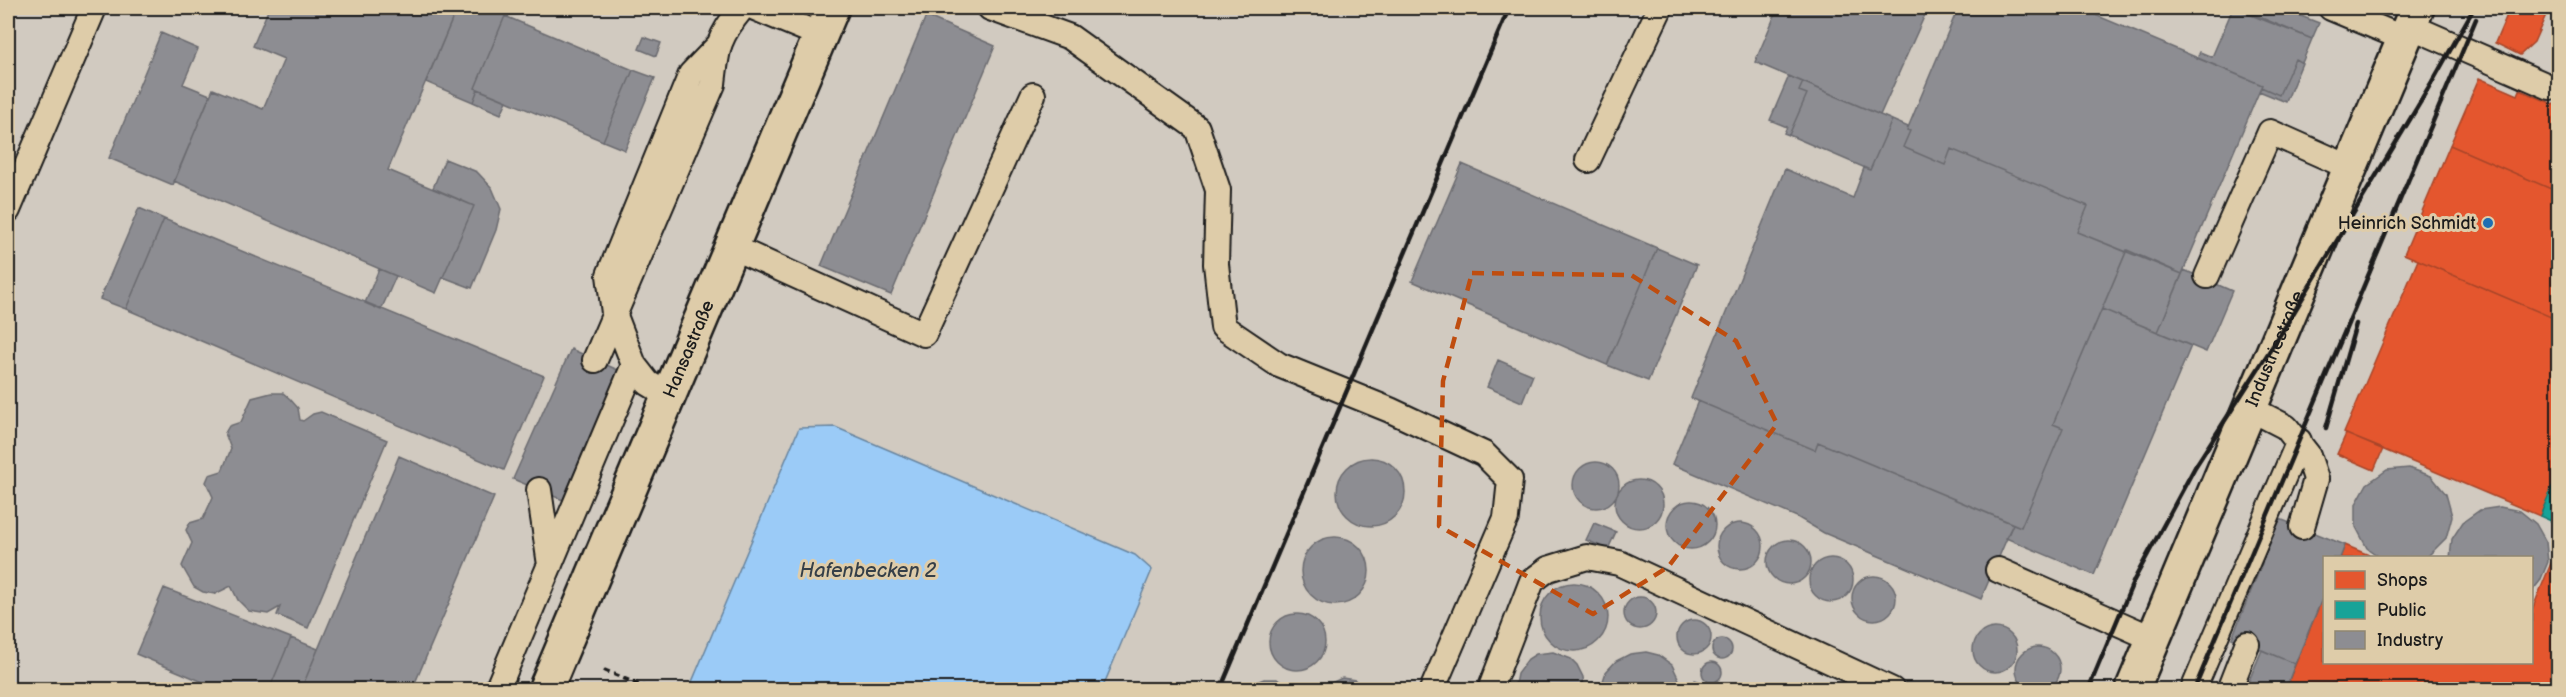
<svg xmlns="http://www.w3.org/2000/svg" width="2566" height="697" font-family="'Balsamiq Sans',sans-serif">
  <style>
    .water { fill: #9bcbf7; stroke: #68859f; stroke-width: 1.5 }
    .shops { fill: #e4572e; stroke: #a84529; stroke-width: 1.5 }
    .public { fill: #17a398; stroke: #187a73; stroke-width: 1.5 }
    .industry { fill: #8d8d92; stroke: #6b6b6f; stroke-width: 1.5 }
    .lines { fill: none; stroke-linecap: round; stroke-linejoin: round }
    .lane-casing { stroke: #1c1c1c; stroke-width: 28 }
    .street-casing { stroke: #1c1c1c; stroke-width: 38 }
    .path { stroke: #1c1c1c; stroke-width: 4; stroke-dasharray: 6 4.5; stroke-linecap: butt }
    .lane { stroke: #decca9; stroke-width: 24 }
    .street { stroke: #decca9; stroke-width: 33 }
    .rail { stroke: #1c1c1c; stroke-width: 4.5 }
    .marked { fill: none; stroke: #bf4d0f; stroke-width: 4.5; stroke-dasharray: 12 8; stroke-linejoin: round }
    .poi-dot { fill: #1f6fb2; stroke: #decca9; stroke-width: 2 }
    .labels { text-anchor: middle; dominant-baseline: central; stroke-width: 6; stroke-linejoin: round; paint-order: stroke }
    .poi-label { font-size: 18px; fill: #1c1c1c; stroke: #decca9; text-anchor: end }
    .street-label { font-size: 18px; fill: #1c1c1c; stroke: #decca9 }
    .water-label { font-size: 20px; font-style: italic; fill: #353f48; stroke: #decca9 }
  </style>
  <rect width="100%" height="100%" fill="#d1cac0"/>
  <filter id="ink" filterUnits="userSpaceOnUse"><feTurbulence type="fractalNoise" baseFrequency=".0167" numOctaves="2"/><feDisplacementMap in="SourceGraphic" scale="12" xChannelSelector="R" yChannelSelector="G"/><feConvolveMatrix kernelMatrix="1 2 1 2 8 2 1 2 1" color-interpolation-filters="sRGB"/></filter>
  <g filter="url(#ink)">
    <path class="water" d="M 835,427 L 1135,555 L 1152,570 L 1102,689 L 689,689 L 799,428 Z"/>
    <path class="shops" d="M 2510,8 L 2549,8 L 2534,42 L 2520,55 L 2495,43 Z
      M 2479,78 L 2518,95 L 2520,90 L 2558,106 L 2558,192 L 2450,145 Z
      M 2450,145 L 2558,192 L 2558,320 L 2404,254 Z
      M 2418,260 L 2558,320 L 2558,476 L 2540,516 L 2344,433 Z
      M 2346,434 L 2383,449 L 2374,470 L 2337,454 Z
      M 2345,545 L 2376,558 L 2340,558 Z
      M 2558,546 L 2558,690 L 2285,690 L 2324,594 L 2324,662 L 2532,662 L 2532,610 Z"/>
    <path class="public" d="M 2557,475 L 2558,476 L 2558,524 L 2540,516 Z"/>
    <path class="industry" d="M 269,8 L 457,8 L 388,170 L 474,206 L 436,293 L 174,181 L 213,89 L 263,109 L 284,59 L 253,46 Z
      M 457,8 L 512,8 L 508,17 L 505,16 L 475,88 L 478,89 L 473,102 L 426,82 Z
      M 1778,8 L 1928,8 L 1880,115 L 1755,62 Z
      M 1958,8 L 2079,8 L 2262,85 L 2182,274 L 2077,232 L 2088,206 L 1951,149 L 1945,165 L 1903,147 L 1910,131 L 1907,130 Z
      M 2233,8 L 2312,39 L 2302,63 L 2295,59 L 2279,95 L 2261,87 L 2262,85 L 2197,58 L 2200,52 L 2212,57 Z
      M 2238,8 L 2280,8 L 2319,23 L 2312,39 Z
      M 505,16 L 633,70 L 603,141 L 475,88 Z
      M 926,16 L 995,46 L 891,295 L 821,266 Z
      M 161,33 L 198,49 L 183,84 L 210,95 L 173,185 L 109,158 Z
      M 644,37 L 661,43 L 656,56 L 639,49 Z
      M 2295,59 L 2302,63 L 2286,102 L 2259,91 L 2261,87 L 2279,95 Z
      M 633,70 L 655,78 L 625,150 L 603,141 Z
      M 1789,76 L 1803,82 L 1799,91 L 1807,94 L 1789,135 L 1784,133 L 1787,127 L 1770,120 Z
      M 1803,82 L 1892,120 L 1870,170 L 1789,135 L 1807,94 L 1799,91 Z
      M 478,89 L 507,101 L 501,114 L 473,102 Z
      M 1892,120 L 1908,127 L 1907,130 L 1910,131 L 1903,147 L 1945,165 L 1951,149 L 2088,206 L 2077,232 L 2126,252 L 2053,424 L 2063,428 L 2021,527 L 1818,442 L 1815,450 L 1691,398 L 1785,169 L 1853,198 L 1864,168 L 1870,170 Z
      M 445,159 L 477,172 L 492,188 L 501,209 L 496,230 L 472,288 L 443,277 L 474,206 L 433,188 Z
      M 1462,164 L 1657,248 L 1607,365 L 1412,281 Z
      M 139,208 L 164,219 L 126,309 L 100,299 Z
      M 164,219 L 544,376 L 504,470 L 126,309 Z
      M 1657,248 L 1697,265 L 1648,381 L 1607,365 Z
      M 2127,250 L 2182,274 L 2158,332 L 2102,309 Z
      M 379,269 L 396,276 L 381,310 L 365,303 Z
      M 2184,270 L 2232,291 L 2206,352 L 2158,332 Z
      M 2102,309 L 2191,346 L 2094,575 L 2006,538 L 2013,524 L 2021,527 L 2063,428 L 2053,424 Z
      M 571,349 L 620,371 L 563,500 L 513,479 Z
      M 1498,360 L 1533,375 L 1522,402 L 1487,387 Z
      M 271,393 L 283,393 L 290,399 L 298,408 L 300,420 L 303,421 L 313,414 L 321,412 L 387,440 L 308,628 L 277,615 L 280,607 L 268,614 L 249,611 L 238,600 L 231,586 L 215,594 L 203,592 L 194,587 L 182,566 L 192,543 L 186,530 L 190,523 L 203,519 L 213,497 L 206,482 L 209,475 L 222,471 L 231,449 L 225,433 L 229,426 L 241,422 L 252,398 Z
      M 1698,401 L 1815,450 L 1818,442 L 2013,524 L 1981,599 L 1824,533 L 1797,517 L 1672,464 Z
      M 399,456 L 494,497 L 412,690 L 301,690 Z
      M1337 492a34 34 0 1 1 68 0a34 34 0 1 1-68 0Z
      M1573 485a23 23 0 1 1 46 0a23 23 0 1 1-46 0Z
      M 2409,468 L 2431,476 L 2446,494 L 2452,516 L 2446,538 L 2426,558 L 2381,558 L 2367,548 L 2356,527 L 2356,504 L 2367,484 L 2387,470 Z
      M1615 504a24 24 0 1 1 48 0a24 24 0 1 1-48 0Z
      M1667 525a24 24 0 1 1 48 0a24 24 0 1 1-48 0Z
      M 2500,507 L 2520,511 L 2536,524 L 2546,542 L 2548,562 L 2540,581 L 2532,591 L 2532,558 L 2450,558 L 2452,539 L 2463,522 L 2480,510 Z
      M 2280,519 L 2345,545 L 2340,558 L 2324,558 L 2324,594 L 2295,664 L 2232,638 Z
      M 1594,523 L 1616,532 L 1608,549 L 1586,540 Z
      M1717 546a23 23 0 1 1 46 0a23 23 0 1 1-46 0Z
      M1301 571a34 34 0 1 1 68 0a34 34 0 1 1-68 0Z
      M1767 562a22 22 0 1 1 44 0a22 22 0 1 1-44 0Z
      M1809 580a22 22 0 1 1 44 0a22 22 0 1 1-44 0Z
      M1852 598a22 22 0 1 1 44 0a22 22 0 1 1-44 0Z
      M1540 617a34 34 0 1 1 68 0a34 34 0 1 1-68 0Z
      M 164,588 L 291,638 L 269,690 L 222,690 L 136,654 Z
      M1624 613a16 16 0 1 1 32 0a16 16 0 1 1-32 0Z
      M1269 642a28 28 0 1 1 56 0a28 28 0 1 1-56 0Z
      M1677 637a17 17 0 1 1 34 0a17 17 0 1 1-34 0Z
      M1973 650a22 22 0 1 1 44 0a22 22 0 1 1-44 0Z
      M 291,638 L 318,649 L 301,690 L 269,690 Z
      M1712 649a10 10 0 1 1 20 0a10 10 0 1 1-20 0Z
      M2016 669a22 22 0 1 1 44 0a22 22 0 1 1-44 0Z
      M 2262,650 L 2295,664 L 2285,690 L 2245,690 Z
      M 1553,652 L 1571,659 L 1577,665 L 1583,677 L 1584,690 L 1514,690 L 1517,674 L 1528,659 L 1536,654 Z
      M 1646,652 L 1658,655 L 1672,665 L 1684,690 L 1600,690 L 1606,672 L 1616,661 L 1630,654 Z
      M1702 672a10 10 0 1 1 20 0a10 10 0 1 1-20 0Z
      M 1342,678 L 1355,680 L 1363,690 L 1326,690 L 1331,683 Z
      M 1264,679 L 1277,679 L 1291,690 L 1248,690 L 1254,683 Z
      M 1695,680 L 1716,688 L 1692,690 Z"/>
    <g class="lines">
      <g class="lane-casing">
        <path id="lane" d="M 755,8 L 820,35
          M 990,8 L 1070,37 L 1197,128 L 1218,190 L 1216,264 L 1223,327 L 1279,365 L 1390,410 L 1484,454 L 1510,480 L 1506,518 L 1432,690
          M 2331,8 L 2405,39
          M 2410,26 L 2550,87
          M 1588,160 L 1660,8
          M 8,210 L 94,8
          M 732,247 L 924,334 L 1033,95
          M 2207,276 L 2270,132 L 2351,168
          M 595,360 L 713,84 C 717,47 718,37 742,8
          M 668,395 L 648,383 L 634,365 L 614,313 L 609,275 L 691,74 L 717,47
          M 2251,409 L 2286,427 L 2308,455 L 2316,479 L 2302,527
          M 539,490 L 550,565
          M 1998,570 L 2154,639
          M 497,690 L 634,365
          M 1490,690 L 1532,581 L 1548,569 L 1587,557 L 1619,563 L 1892,690
          M 2193,690 L 2299,441
          M 2229,690 L 2247,644"/>
      </g>
      <g class="street-casing">
        <g id="street">
          <path id="s1" d="M 545,690 L 832,8"/>
          <path id="s2" d="M 2132,690 L 2417,8"/>
        </g>
      </g>
      <path class="path" d="M 604,670 L 651,690"/>
      <use href="#lane" class="lane"/>
      <use href="#street" class="street"/>
      <path class="rail" d="M 2326,428 L 2356,324
        M 1220,690 L 1509,8
        M 2088,690 L 2134,580 L 2195,467 L 2285,327 L 2430,86 L 2474,8
        M 2194,690 L 2476,19"/>
    </g>
  </g>
  <path class="marked" d="M 1472,273 L 1631,275 L 1736,341 L 1777,424 L 1668,567 L 1593,614 L 1439,526 L 1443,381 Z"/>
  <circle class="poi-dot" cx="2488" cy="223" r="6"/>
  <g class="labels">
    <g class="poi-label">
      <text x="2476" y="223">Heinrich Schmidt</text>
    </g>
    <g class="street-label">
      <text stroke="none"><textPath href="#s1" startOffset="370">Hansastraße</textPath></text>
      <text stroke="none"><textPath href="#s2" startOffset="370">Industriestraße</textPath></text>
    </g>
    <g class="water-label">
      <text x="868" y="571">Hafenbecken 2</text>
    </g>
  </g>
  <rect width="2566" height="697" fill="none" stroke="#decca9" stroke-width="30"/>
  <rect x="15" y="15" width="2536" height="667" fill="none" stroke="#1c1c1c" stroke-width="2" filter="url(#ink)"/>
  <rect x="2323" y="556" width="210" height="108" fill="#decca9" stroke="#908671" stroke-width="1.5"/>
  <rect x="2335" y="571" width="30" height="18" fill="#e4572e" stroke="#908671" stroke-width="1.5"/>
  <text x="2377" y="586" font-size="18" fill="#1c1c1c">Shops</text>
  <rect x="2335" y="601" width="30" height="18" fill="#17a398" stroke="#908671" stroke-width="1.5"/>
  <text x="2377" y="616" font-size="18" fill="#1c1c1c">Public</text>
  <rect x="2335" y="631" width="30" height="18" fill="#8d8d92" stroke="#908671" stroke-width="1.5"/>
  <text x="2377" y="646" font-size="18" fill="#1c1c1c">Industry</text>
</svg>
